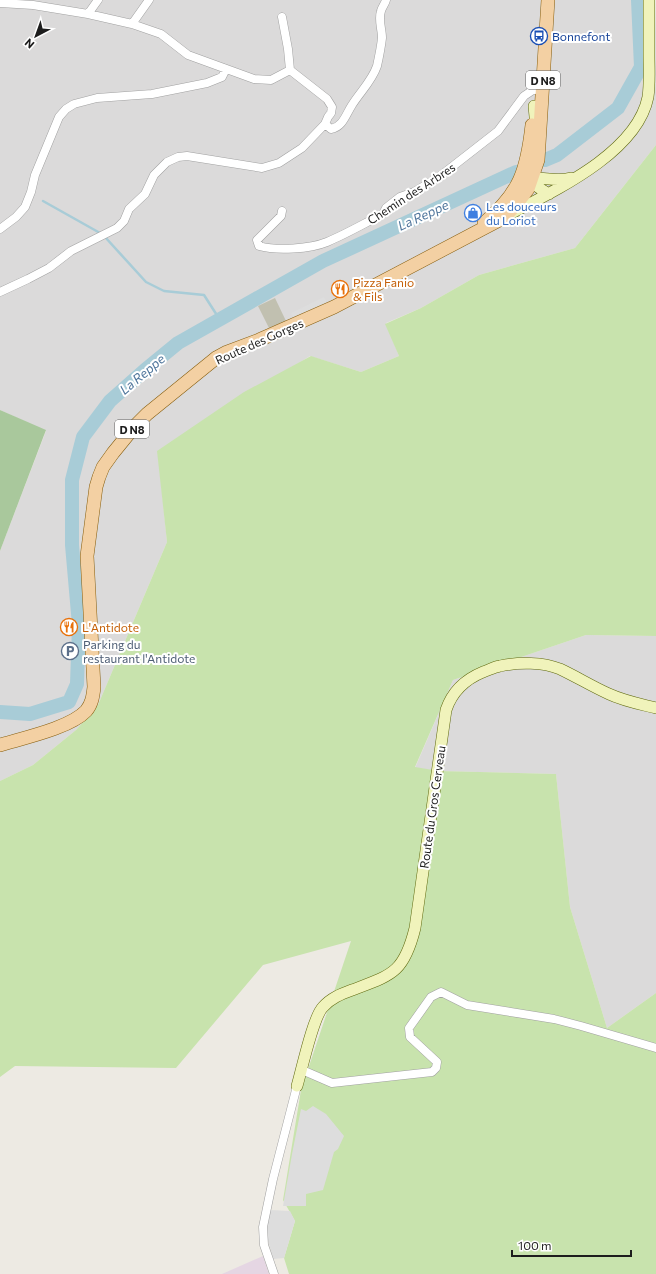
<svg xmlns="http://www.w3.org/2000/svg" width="656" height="1274" font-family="Commissioner,sans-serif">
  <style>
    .residential { fill: #dbdada }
    .industrial { fill: #e5d6e3 }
    .construction { fill: #c1c0b0 }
    .grass { fill: #c8e3ad }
    .forest { fill: #a9c89c }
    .parking { fill: #ddd }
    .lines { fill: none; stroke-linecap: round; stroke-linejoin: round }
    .stream { stroke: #a8ccd7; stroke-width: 2.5 }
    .river { stroke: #a8ccd7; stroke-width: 14 }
    .street-casing { stroke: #a1a1a1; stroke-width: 9 }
    .secondary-casing { stroke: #5f690f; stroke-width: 12 }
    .primary-casing { stroke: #875e0e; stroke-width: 14 }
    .street { stroke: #fff; stroke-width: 8 }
    .secondary { stroke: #f0f3bb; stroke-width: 11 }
    .primary { stroke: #f3d0a3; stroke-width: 13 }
    .labels { text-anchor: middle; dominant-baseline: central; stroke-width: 4; stroke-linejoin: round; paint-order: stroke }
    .shield { fill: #fff; stroke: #616161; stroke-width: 1 }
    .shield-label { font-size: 11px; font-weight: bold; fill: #1d1d1d }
    .transit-label { font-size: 12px; fill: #164399; stroke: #fff; text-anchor: start }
    .street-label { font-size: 12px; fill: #1d1d1d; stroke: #fff }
    .shop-label { font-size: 12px; fill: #366cbe; stroke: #fff; text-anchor: start }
    .food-label { font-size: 12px; fill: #c56008; stroke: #fff; text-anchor: start }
    .service-label { font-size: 12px; fill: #4e5e75; stroke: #fff; text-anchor: start }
    .water-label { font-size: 13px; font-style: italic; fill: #50769c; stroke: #fff }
  </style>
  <rect width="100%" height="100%" fill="#edeae3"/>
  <path class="residential" d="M 0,0 L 655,0 L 656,33 L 656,145 L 575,248 L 479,275 L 421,308 L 386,323 L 399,356 L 361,372 L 310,356 L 158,451 L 167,542 L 98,705 L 76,730 L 33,765 L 0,781 L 0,551 L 46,431 L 0,410 Z
    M 586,635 L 656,636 L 656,993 L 607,1028 L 570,907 L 556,774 L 439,771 L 415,768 L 453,680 Z"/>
  <path class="industrial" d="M 263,1256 L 269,1274 L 222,1274 Z"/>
  <path class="construction" d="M 275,298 L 286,321 L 269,328 L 258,306 Z"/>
  <path class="grass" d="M 656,145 L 656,636 L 586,635 L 453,680 L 415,767 L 439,771 L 556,774 L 570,907 L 607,1028 L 656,993 L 656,1274 L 289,1274 L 284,1258 L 295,1221 L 283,1200 L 301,1090 L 351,941 L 263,965 L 176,1068 L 15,1066 L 0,1077 L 0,781 L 33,765 L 76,730 L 98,705 L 167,542 L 157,451 L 244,392 L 311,356 L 361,372 L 399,356 L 385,324 L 421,308 L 479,275 L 575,248 Z"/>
  <path class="forest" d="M 0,410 L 46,430 L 0,551 Z"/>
  <path class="parking" d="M 324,297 L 328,304 L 294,319 L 291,313 Z
    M 66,641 L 72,642 L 73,660 L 67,663 Z
    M 313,1106 L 326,1114 L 344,1136 L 338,1149 L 334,1152 L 323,1190 L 306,1194 L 306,1206 L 283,1206 L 292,1154 L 301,1109 L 306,1111 Z
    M 270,1210 L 290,1211 L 295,1221 L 284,1258 L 273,1259 L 268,1241 L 267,1224 Z"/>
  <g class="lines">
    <path class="stream" d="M 43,201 L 100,233
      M 105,237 L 146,282 L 164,291 L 204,295 L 220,320"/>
    <path class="river" d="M 545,160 L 557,155 L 618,108 L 641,67 L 638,0
      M 0,712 L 30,714 L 69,702 L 77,684 L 79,625 L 72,545 L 72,480 L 83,437 L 110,401 L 145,370 L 178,343 L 323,261 L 516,172"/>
    <g class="street-casing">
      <path id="street" d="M 0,3 L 33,5 L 88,14 L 132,24 L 161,34 L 188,55 L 254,79 L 271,80 L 290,70 L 327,99 L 332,107 L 331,113 L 328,117 L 325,124 L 302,148 L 279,163 L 262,168 L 187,156 L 178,157 L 167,162 L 154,175 L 145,194 L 129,209 L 124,221 L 117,228 L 71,251 L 49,268 L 28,279 L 0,292
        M 88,14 L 98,0
        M 282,17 L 288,49 L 290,70
        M 132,24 L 149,0
        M 325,124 L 331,129 C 343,127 346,114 352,105 C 360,92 372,81 377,66 C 379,57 381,47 382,38 C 382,29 378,20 381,11 C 382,7 385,4 386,0
        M 282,211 L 281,216 L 257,240 L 259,246 C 277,251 310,249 327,242 C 346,234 365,223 383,214 L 386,208 L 400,197 L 414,192 L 439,177 L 498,131 L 524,96 L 533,90 L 535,90
        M 0,229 L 16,217 L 25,207 L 31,192 L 35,175 L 59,117 L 66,109 L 74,104 L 97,98 L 152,94 L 207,83 L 222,77 L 226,69
        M 302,1070 L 332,1083 L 432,1072 L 436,1068 L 437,1062 L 410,1037 L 409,1028 L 431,997 L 441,992 L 467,1005 L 554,1019 L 581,1026 L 656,1048
        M 274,1274 L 264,1245 L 263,1227 L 273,1179 L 297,1086"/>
    </g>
    <g class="secondary-casing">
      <path id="secondary" d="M 534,106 L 536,127
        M 529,174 C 530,184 541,189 549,194
        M 526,179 C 540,175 554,183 571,178
        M 508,215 C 554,191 637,153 648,97 C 650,83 649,69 649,55 C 649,36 649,18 649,0
        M 297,1086 C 302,1069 313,1017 323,1007 C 331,998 341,994 352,990 C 392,975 404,973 415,928 L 446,710 C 452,692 466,679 483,672 C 489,670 494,667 500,666 C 519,662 543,662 560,669 C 577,677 593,687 609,694 C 624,701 640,704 656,708"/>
    </g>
    <g class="primary-casing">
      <path id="primary" d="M 484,223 C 520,193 527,170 532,125
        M 0,745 C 23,738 70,728 86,711 C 92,704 93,696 94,687 L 87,556 L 96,487 L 99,477 L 103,467 L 113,453 L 135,426 L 147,414 L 216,358 L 227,352 L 259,340 L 334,307 L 505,217 L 515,206 L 528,189 L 538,160 L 548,0"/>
    </g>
    <use href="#street" class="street"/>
    <use href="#secondary" class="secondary"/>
    <use href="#primary" class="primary"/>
  </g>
  <defs>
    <g id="bus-ring" transform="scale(0.9)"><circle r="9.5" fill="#fff" stroke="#1a4fb4" stroke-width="1.5"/><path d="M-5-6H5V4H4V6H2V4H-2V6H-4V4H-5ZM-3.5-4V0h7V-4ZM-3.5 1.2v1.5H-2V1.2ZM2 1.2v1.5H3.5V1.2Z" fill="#1a4fb4"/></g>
    <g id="shop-ring" transform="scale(0.9)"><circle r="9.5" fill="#fff" stroke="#3f7fe0" stroke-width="1.5"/><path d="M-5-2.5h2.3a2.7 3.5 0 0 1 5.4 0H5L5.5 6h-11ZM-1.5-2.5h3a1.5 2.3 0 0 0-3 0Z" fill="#3f7fe0"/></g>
    <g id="restaurant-ring" transform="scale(0.9)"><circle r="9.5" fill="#fff" stroke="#e8710a" stroke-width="1.5"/><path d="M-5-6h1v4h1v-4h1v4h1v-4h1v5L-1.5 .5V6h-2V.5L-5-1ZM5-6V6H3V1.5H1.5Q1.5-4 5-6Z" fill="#e8710a"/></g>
    <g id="parking-ring" transform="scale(0.9)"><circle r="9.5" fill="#fff" stroke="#5c6f8a" stroke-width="1.5"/><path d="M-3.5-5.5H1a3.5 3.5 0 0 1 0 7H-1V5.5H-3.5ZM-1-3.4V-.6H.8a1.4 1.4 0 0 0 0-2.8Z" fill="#5c6f8a"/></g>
  </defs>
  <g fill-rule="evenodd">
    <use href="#bus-ring" x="539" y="36"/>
    <use href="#shop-ring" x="473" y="213"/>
    <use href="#restaurant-ring" x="340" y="289"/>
    <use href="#restaurant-ring" x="69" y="627"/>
    <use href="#parking-ring" x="70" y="651"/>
  </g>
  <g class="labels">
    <g class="shield">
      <rect x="526" y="71" width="34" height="18" rx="3"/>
      <rect x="115" y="420" width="34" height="18" rx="3"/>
    </g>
    <g class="shield-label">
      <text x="543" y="80">D N8</text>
      <text x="132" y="429">D N8</text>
    </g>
    <g class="transit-label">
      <text x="552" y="36">Bonnefont</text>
    </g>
    <g class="street-label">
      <text transform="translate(411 193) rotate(-33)">Chemin des Arbres</text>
      <text transform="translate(259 341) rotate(-24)">Route des Gorges</text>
      <text transform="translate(432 807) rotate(-82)">Route du Gros Cerveau</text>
    </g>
    <g class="shop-label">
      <text x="486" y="206">Les douceurs<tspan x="486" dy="14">du Loriot</tspan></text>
    </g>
    <g class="food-label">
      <text x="353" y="282">Pizza Fanio<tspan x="353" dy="14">&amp; Fils</tspan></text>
      <text x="82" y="627">L'Antidote</text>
    </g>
    <g class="service-label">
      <text x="83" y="644">Parking du<tspan x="83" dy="14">restaurant l'Antidote</tspan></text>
    </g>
    <g class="water-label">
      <text transform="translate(423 215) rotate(-25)">La Reppe</text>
      <text transform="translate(142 374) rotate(-40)">La Reppe</text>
    </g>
  </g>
  <g transform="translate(36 36) rotate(221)" stroke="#ffffff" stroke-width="3" paint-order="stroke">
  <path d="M0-3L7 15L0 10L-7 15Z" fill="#1d1d1d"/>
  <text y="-6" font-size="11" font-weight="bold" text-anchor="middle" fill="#1d1d1d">N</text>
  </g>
  <path d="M512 1250v6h119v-6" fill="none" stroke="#1d1d1d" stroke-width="2"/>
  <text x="518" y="1250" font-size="12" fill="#1d1d1d" stroke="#ffffff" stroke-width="3" paint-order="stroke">100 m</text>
</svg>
